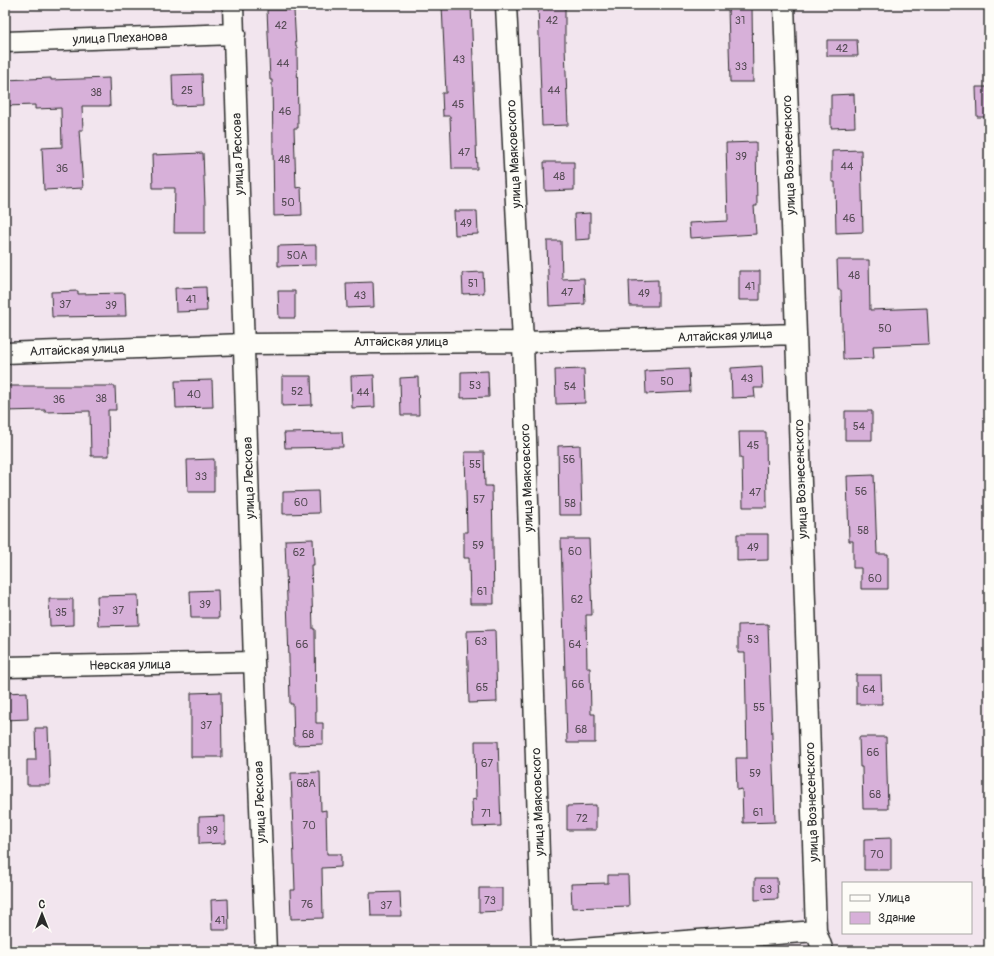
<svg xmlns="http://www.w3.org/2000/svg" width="994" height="956" font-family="Pangolin,sans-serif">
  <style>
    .building { fill: #d7b0d9; stroke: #2b2b2b }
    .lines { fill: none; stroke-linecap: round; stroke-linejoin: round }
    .minor-casing { stroke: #2b2b2b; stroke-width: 23 }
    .minor { stroke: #fdfcf7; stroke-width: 20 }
    .labels { text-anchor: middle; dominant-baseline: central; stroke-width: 4; stroke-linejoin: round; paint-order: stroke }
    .number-label { font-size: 11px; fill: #564c56 }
    .street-label { font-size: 13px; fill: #2b2b2b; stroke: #fdfcf7 }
  </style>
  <rect width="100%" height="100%" fill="#f2e5ee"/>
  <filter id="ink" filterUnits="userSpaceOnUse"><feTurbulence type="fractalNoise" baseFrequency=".025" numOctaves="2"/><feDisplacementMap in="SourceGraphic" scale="8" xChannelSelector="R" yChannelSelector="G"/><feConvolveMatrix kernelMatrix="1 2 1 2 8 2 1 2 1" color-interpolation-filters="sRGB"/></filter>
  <g filter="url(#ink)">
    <path class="building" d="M 442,5 L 471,5 L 477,169 L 452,169 L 450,116 L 443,116 L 442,93 L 446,93 Z
      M 538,5 L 565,5 L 565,47 L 568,125 L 542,126 Z
      M 728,7 L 752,7 L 753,82 L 730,82 Z
      M 267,10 L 294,10 L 296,47 L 297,47 L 298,128 L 294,128 L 296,188 L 301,187 L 302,215 L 274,216 L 272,80 L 270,80 Z
      M 827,40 L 857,40 L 858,56 L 827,56 Z
      M 202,74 L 203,105 L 173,106 L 172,75 Z
      M 51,78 L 51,80 L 109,78 L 110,106 L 82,106 L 83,130 L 79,130 L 83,188 L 44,190 L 42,148 L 62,147 L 61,108 L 35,109 L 35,105 L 5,106 L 5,80 Z
      M 976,87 L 989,87 L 989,117 L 977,117 Z
      M 854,94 L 855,127 L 831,128 L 831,95 Z
      M 756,142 L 757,206 L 754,206 L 756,234 L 690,238 L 689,223 L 728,221 L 726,143 Z
      M 861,150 L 863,232 L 836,233 L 835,182 L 832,182 L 832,151 Z
      M 203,153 L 205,204 L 205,233 L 174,233 L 175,188 L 153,188 L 152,155 Z
      M 544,162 L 574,162 L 574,190 L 545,191 Z
      M 454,211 L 477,211 L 478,234 L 455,235 Z
      M 590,213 L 590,239 L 575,240 L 574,214 Z
      M 547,241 L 561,241 L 562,279 L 584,278 L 585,304 L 549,306 Z
      M 316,245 L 316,265 L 278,266 L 278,246 Z
      M 837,260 L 869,260 L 870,310 L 927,308 L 929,344 L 873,346 L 874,358 L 843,359 L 841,290 L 838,290 Z
      M 739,271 L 760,271 L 760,300 L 739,300 Z
      M 483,272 L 484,293 L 463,294 L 462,273 Z
      M 658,280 L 658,306 L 630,306 L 629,281 Z
      M 373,282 L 374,307 L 347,308 L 346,283 Z
      M 206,287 L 207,311 L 176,312 L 175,288 Z
      M 78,291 L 78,294 L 125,293 L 126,316 L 52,317 L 51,292 Z
      M 278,291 L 295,291 L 295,318 L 279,318 Z
      M 762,366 L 763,388 L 754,388 L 755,397 L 732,398 L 731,368 Z
      M 584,369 L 585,403 L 556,404 L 555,370 Z
      M 689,369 L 690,392 L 646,394 L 645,371 Z
      M 488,371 L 489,397 L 461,398 L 461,372 Z
      M 374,375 L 375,407 L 352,408 L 351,376 Z
      M 282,376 L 311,376 L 312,405 L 282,406 Z
      M 418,377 L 419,415 L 401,415 L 400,378 Z
      M 212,380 L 213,407 L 176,408 L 175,381 Z
      M 5,386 L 115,386 L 116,410 L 108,410 L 109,456 L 91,456 L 90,411 L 45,412 L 45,410 L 5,411 Z
      M 845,411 L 872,411 L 872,440 L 845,440 Z
      M 342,432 L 343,447 L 285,448 L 284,433 Z
      M 739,432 L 766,432 L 767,507 L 743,507 L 742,458 L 740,458 Z
      M 580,445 L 582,515 L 559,515 L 558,446 Z
      M 465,452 L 484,452 L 485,486 L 492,486 L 494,604 L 470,604 L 469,558 L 464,558 L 464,532 L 467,532 Z
      M 214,459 L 214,492 L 188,492 L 187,460 Z
      M 874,475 L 877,554 L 888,554 L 888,589 L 861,589 L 861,568 L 853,568 L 853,541 L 849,541 L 847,476 Z
      M 318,491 L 319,513 L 283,514 L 283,492 Z
      M 737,534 L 768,534 L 768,560 L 737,561 Z
      M 313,539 L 314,565 L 311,565 L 313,629 L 315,629 L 316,723 L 323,723 L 323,744 L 294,745 L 293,704 L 290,704 L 289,659 L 285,540 Z
      M 561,539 L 589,539 L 592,615 L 586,615 L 587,668 L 590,668 L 591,714 L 595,714 L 595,743 L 567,743 Z
      M 218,590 L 219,618 L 191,618 L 190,591 Z
      M 138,595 L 139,625 L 98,626 L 97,596 Z
      M 49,599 L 73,599 L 73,625 L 50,626 Z
      M 768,624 L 775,822 L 743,823 L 742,789 L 737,790 L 736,758 L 747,758 L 745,653 L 738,653 L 738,625 Z
      M 495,630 L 497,702 L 469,703 L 467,631 Z
      M 856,675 L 881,675 L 882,704 L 856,704 Z
      M 27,692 L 28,719 L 5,720 L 5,693 Z
      M 221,692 L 222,757 L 191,757 L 191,693 Z
      M 35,728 L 48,728 L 50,785 L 27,785 L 27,760 L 36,760 Z
      M 859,737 L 886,737 L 888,809 L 863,809 L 862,767 L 860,767 Z
      M 475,741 L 498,741 L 501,826 L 473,827 L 472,800 L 476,799 Z
      M 320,772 L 321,811 L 326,810 L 327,854 L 341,854 L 341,867 L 322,868 L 323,918 L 291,919 L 290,890 L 295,890 L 291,773 Z
      M 596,805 L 596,830 L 567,830 L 567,806 Z
      M 225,816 L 225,843 L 199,844 L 199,817 Z
      M 891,838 L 891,870 L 864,870 L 864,839 Z
      M 608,875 L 628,875 L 629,906 L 572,908 L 571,884 L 608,883 Z
      M 755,878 L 777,878 L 778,899 L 755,900 Z
      M 479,888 L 502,888 L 502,911 L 479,912 Z
      M 400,892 L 401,916 L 371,916 L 370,893 Z
      M 228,899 L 229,930 L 212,930 L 211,900 Z"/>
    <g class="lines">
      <g class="minor-casing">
        <path id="minor" d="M 233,5 L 254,662 L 266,951
          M 506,5 L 523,342 L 542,951
          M 784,5 L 796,334 L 816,931 L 823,951
          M 5,42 L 235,34
          M 5,353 L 244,344 L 523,342 L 796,334
          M 5,667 L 254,662
          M 555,951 L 816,931"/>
      </g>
      <use href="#minor" class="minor"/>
    </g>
  </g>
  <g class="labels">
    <g class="number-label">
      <text x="552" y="20">42</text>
      <text x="740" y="20">31</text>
      <text x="281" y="25">42</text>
      <text x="842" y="48">42</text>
      <text x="459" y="59">43</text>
      <text x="283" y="63">44</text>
      <text x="741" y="66">33</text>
      <text x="187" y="90">25</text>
      <text x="554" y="90">44</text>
      <text x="96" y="92">38</text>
      <text x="458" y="104">45</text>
      <text x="285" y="111">46</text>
      <text x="464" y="152">47</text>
      <text x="741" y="156">39</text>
      <text x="284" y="159">48</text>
      <text x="847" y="166">44</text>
      <text x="62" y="168">36</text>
      <text x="559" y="176">48</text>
      <text x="288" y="202">50</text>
      <text x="849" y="218">46</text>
      <text x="466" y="223">49</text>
      <text x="297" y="255">50А</text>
      <text x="854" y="275">48</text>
      <text x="473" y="283">51</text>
      <text x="750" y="286">41</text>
      <text x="567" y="292">47</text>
      <text x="644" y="293">49</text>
      <text x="360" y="295">43</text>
      <text x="191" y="299">41</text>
      <text x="65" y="304">37</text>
      <text x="111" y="305">39</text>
      <text x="885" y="328">50</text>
      <text x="747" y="378">43</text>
      <text x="667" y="381">50</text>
      <text x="475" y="385">53</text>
      <text x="570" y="386">54</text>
      <text x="297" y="391">52</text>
      <text x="363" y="392">44</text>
      <text x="194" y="394">40</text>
      <text x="101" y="398">38</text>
      <text x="59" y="399">36</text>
      <text x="859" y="426">54</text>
      <text x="753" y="445">45</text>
      <text x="569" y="459">56</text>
      <text x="475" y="464">55</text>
      <text x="201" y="476">33</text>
      <text x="861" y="491">56</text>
      <text x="755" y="492">47</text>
      <text x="479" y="499">57</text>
      <text x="301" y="502">60</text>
      <text x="570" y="503">58</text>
      <text x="863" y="530">58</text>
      <text x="478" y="545">59</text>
      <text x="753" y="547">49</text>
      <text x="575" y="551">60</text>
      <text x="299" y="552">62</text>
      <text x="875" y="578">60</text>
      <text x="482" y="591">61</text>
      <text x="577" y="599">62</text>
      <text x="205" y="604">39</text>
      <text x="118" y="610">37</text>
      <text x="61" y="612">35</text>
      <text x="753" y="639">53</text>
      <text x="481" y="641">63</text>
      <text x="302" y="644">66</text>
      <text x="575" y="644">64</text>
      <text x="578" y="684">66</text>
      <text x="482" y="687">65</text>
      <text x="869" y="689">64</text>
      <text x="759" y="707">55</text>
      <text x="206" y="725">37</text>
      <text x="581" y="729">68</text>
      <text x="308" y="734">68</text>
      <text x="873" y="752">66</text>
      <text x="487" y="763">67</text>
      <text x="755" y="773">59</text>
      <text x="306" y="783">68А</text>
      <text x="875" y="794">68</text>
      <text x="758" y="812">61</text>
      <text x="486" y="813">71</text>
      <text x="582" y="818">72</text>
      <text x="309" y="825">70</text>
      <text x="212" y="830">39</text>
      <text x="877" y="854">70</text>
      <text x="766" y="889">63</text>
      <text x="490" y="900">73</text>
      <text x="307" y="904">76</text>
      <text x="386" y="905">37</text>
      <text x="220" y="920">41</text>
    </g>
    <g class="street-label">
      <text transform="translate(120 38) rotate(-2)">улица Плеханова</text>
      <text transform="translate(238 154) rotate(-92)">улица Лескова</text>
      <text transform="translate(514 154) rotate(-93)">улица Маяковского</text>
      <text transform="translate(789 155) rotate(-92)">улица Вознесенского</text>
      <text transform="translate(725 336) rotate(-2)">Алтайская улица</text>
      <text x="401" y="342">Алтайская улица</text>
      <text transform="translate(77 350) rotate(-2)">Алтайская улица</text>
      <text transform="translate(249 478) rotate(-92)">улица Лескова</text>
      <text transform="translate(527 478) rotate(-92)">улица Маяковского</text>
      <text transform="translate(801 479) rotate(-92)">улица Вознесенского</text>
      <text transform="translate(130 665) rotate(-1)">Невская улица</text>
      <text transform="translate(260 802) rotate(-92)">улица Лескова</text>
      <text transform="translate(538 802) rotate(-92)">улица Маяковского</text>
      <text transform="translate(812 802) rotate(-92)">улица Вознесенского</text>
    </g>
  </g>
  <rect width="994" height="956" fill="none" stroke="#fdfcf7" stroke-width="20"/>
  <rect x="10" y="10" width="974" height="936" fill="none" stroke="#2b2b2b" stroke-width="1.5" filter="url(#ink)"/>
  <rect x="842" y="882" width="130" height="52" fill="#fdfcf7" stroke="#a9a8a5"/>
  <rect x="850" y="895" width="20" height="6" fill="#fdfcf7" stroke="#a9a8a5"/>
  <text x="878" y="902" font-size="12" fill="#2b2b2b">Улица</text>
  <rect x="850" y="912" width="20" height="12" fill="#d7b0d9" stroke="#a9a8a5"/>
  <text x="878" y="922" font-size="12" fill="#2b2b2b">Здание</text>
  <g transform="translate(42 914)" stroke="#fdfcf7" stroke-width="3" paint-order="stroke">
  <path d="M0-3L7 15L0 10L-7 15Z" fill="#2b2b2b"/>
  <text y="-6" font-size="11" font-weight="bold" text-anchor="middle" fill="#2b2b2b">С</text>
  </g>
</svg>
